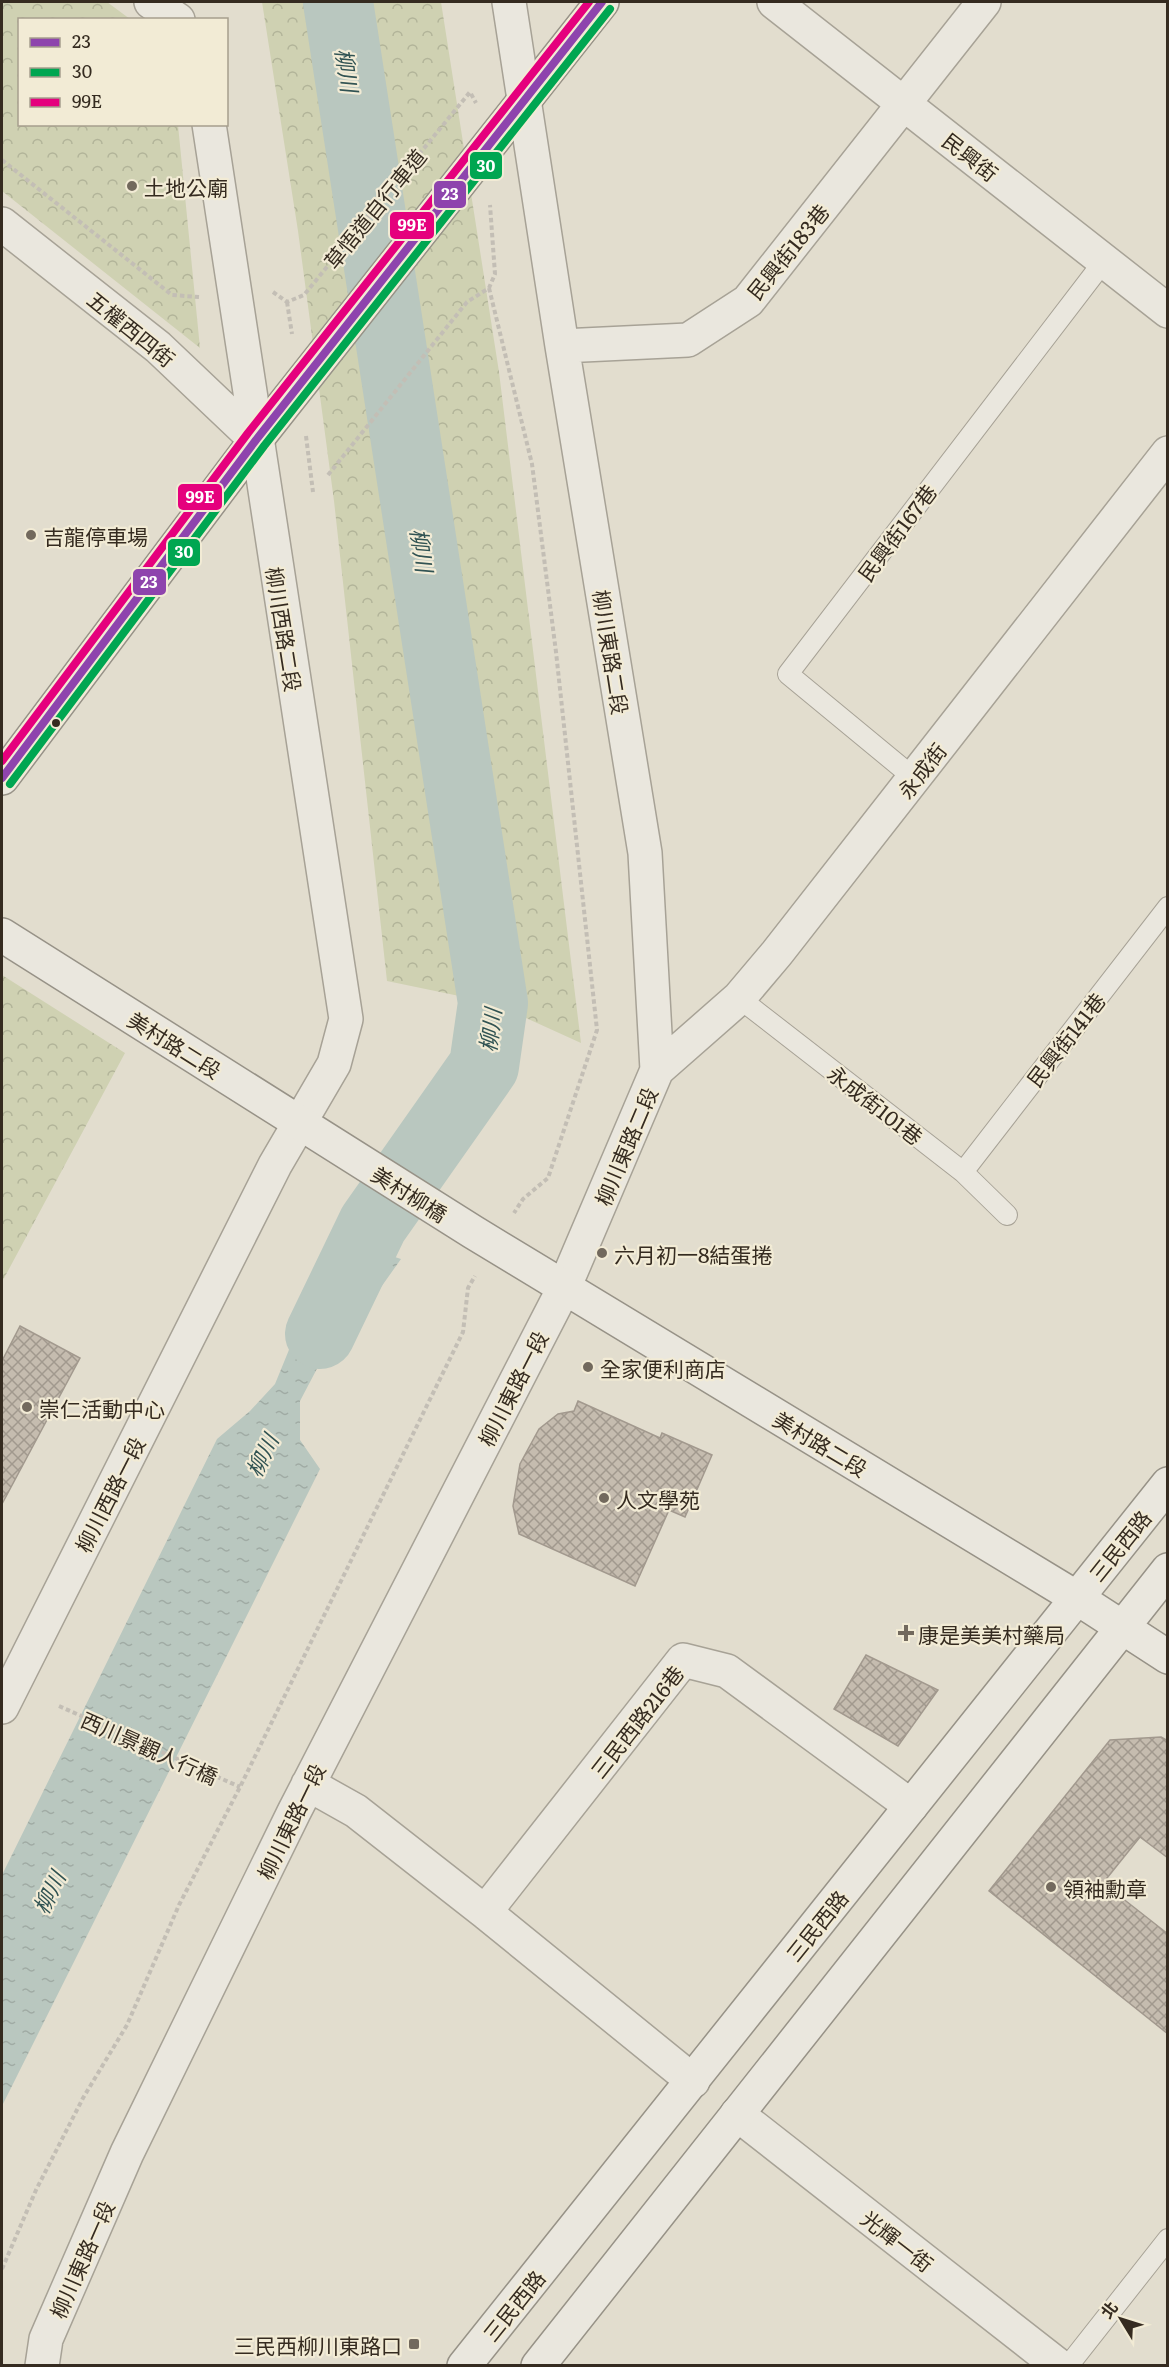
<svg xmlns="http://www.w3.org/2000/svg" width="1169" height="2367" font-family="Literata,'Noto Sans TC',serif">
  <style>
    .park { fill: url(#park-crowns) }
    .water { fill: url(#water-ripples) }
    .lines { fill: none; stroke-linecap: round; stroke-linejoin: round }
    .river { stroke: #b9c7bf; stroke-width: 70 }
    .building { fill: url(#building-cross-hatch); stroke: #a2998e; stroke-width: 1.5 }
    .lane-casing { stroke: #a7a296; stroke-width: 22 }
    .street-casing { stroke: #a7a296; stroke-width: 36 }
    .secondary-casing { stroke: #979287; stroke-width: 36 }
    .path { stroke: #c3beb5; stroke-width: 4; stroke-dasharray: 4.5 3; stroke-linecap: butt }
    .lane { stroke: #eae7de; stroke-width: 20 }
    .street { stroke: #eae7de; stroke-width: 33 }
    .secondary { stroke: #eae7de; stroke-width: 33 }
    .bus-1-casing { stroke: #f2ebd5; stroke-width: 12 }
    .bus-2-casing { stroke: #f2ebd5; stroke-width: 12 }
    .bus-3-casing { stroke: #f2ebd5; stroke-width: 12 }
    .bus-1 { stroke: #8e44ad; stroke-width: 8 }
    .bus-2 { stroke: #00a651; stroke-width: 8 }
    .bus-3 { stroke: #e5007d; stroke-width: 8 }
    .poi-dot { fill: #72695d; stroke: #f2ebd5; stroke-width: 2 }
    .bus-dot { fill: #352b20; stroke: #f2ebd5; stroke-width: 2 }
    .labels { text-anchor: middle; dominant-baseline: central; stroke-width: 4.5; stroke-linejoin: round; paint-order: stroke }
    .street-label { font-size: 21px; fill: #352b20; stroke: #f2ebd5 }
    .poi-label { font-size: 21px; fill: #352b20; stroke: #f2ebd5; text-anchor: start }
    .water-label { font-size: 22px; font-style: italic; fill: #315353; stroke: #f2ebd5 }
    .line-badge { stroke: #f2ebd5; stroke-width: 2 }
    .badge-label { font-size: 16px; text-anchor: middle; font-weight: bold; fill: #fff }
  </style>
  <defs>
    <pattern id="park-crowns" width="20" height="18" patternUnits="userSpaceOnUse" patternTransform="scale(1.5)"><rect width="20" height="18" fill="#cfd1b2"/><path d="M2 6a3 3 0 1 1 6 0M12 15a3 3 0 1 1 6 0" fill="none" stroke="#b2b499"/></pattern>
    <pattern id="water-ripples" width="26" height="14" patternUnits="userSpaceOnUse" patternTransform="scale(1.5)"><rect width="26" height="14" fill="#b9c7bf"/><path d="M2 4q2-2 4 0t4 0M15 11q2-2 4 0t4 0" fill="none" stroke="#a0aba4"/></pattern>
    <pattern id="building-cross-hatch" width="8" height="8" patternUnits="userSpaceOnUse" patternTransform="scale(1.5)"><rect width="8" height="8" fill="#c5bcaf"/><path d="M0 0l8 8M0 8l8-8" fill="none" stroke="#a1998e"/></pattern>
  </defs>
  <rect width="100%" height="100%" fill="#e2ddce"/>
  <path class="park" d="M 2,2 L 107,2 L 130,19 L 20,20 L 20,124 L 178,125 L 200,348 L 2,191 Z
    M 262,2 L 441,2 L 499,372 L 581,1043 L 493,1003 L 387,981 L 334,501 L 298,231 Z
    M 2,975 L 125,1053 L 2,1282 Z"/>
  <path class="water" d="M 346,1241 L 401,1259 L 352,1328 L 320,1363 L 300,1401 L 300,1440 L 320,1469 L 2,2106 L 2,1875 L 217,1439 L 250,1411 L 275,1384 L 293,1340 Z"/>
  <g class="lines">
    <path class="river" d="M 320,1334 L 373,1224 L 484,1066 L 493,1003 L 338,2"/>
  </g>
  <path class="building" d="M 20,1326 L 80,1358 L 2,1504 L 2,1361 Z
    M 578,1401 L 660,1438 L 662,1433 L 712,1455 L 685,1517 L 669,1510 L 635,1586 L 519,1534 L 513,1506 L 520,1464 L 539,1429 L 558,1414 L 574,1411 Z
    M 866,1655 L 938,1690 L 898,1746 L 834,1709 Z
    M 1161,1737 L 1168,1741 L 1168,1858 L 1140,1837 L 1103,1883 L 1168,1934 L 1168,2034 L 989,1891 L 1110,1740 Z"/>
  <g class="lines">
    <g class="lane-casing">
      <path id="lane" d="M 914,778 L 788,674 L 1104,261
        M 739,998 L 963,1172 L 1007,1215
        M 963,1172 L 1168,907
        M 1068,2366 L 1168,2239"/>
    </g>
    <g class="street-casing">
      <path id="street" d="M 151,2 L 178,20
        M 774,2 L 1168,311
        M 2,224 L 158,347 L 256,440
        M 562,346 L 688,340 L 748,301 L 984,2
        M 657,1070 L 739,998 L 777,953 L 1168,453
        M 2,1707 L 275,1165 L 334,1064 L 346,1019 L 209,124
        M 308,1784 L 356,1811 L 485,1912 L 693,2081
        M 485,1912 L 683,1660 L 727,1671 L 911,1806
        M 737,2114 L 1059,2366
        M 42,2366 L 46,2339 L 127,2153 L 294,1812 L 564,1288 L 657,1070 L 645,853 L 562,346 L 509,2"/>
    </g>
    <g class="secondary-casing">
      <path id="secondary" d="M 2,778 L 256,440 L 602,2
        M 2,935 L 473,1232 L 1077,1598 L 1168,1657
        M 464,2366 L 1168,1484
        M 538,2366 L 1168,1570"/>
    </g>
    <path class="path" d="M 2,160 L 172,295 L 199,297
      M 489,288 L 532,464 L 556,652 L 597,1030 L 548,1178 L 523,1199 L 514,1213
      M 273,292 L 287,302 L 304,295 L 470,92 L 476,103
      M 287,302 L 292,334
      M 306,436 L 313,492
      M 328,475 L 467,302 L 489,288 L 495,274 L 490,205
      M 59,1706 L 240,1787
      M 2,2269 L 36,2190 L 83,2098 L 127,2025 L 179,1905 L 240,1787 L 463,1332 L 468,1288 L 475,1276"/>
    <use href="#lane" class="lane"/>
    <use href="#street" class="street"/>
    <use href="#secondary" class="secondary"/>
    <g class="bus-1-casing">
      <path id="bus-1" d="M 2,778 L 256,440 L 602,2"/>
    </g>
    <g class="bus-2-casing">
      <path id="bus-2" d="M 10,784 L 264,446 L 610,9"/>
    </g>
    <g class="bus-3-casing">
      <path id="bus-3" d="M 2,761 L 248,433 L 589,2"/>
    </g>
    <use href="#bus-1" class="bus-1"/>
    <use href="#bus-2" class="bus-2"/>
    <use href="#bus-3" class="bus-3"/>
  </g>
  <g class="poi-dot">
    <circle cx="132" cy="186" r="6"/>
    <circle cx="31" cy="535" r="6"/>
    <circle cx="602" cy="1253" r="6"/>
    <circle cx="588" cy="1367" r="6"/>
    <circle cx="27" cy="1407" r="6"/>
    <circle cx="604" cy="1498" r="6"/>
    <path d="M903 1624h6v6h6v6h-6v6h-6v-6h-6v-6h6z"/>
    <circle cx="1051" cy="1887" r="6"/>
    <rect x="408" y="2338" width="12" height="12" rx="3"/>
  </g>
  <circle class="bus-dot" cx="56" cy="723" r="5"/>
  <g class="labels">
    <g class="street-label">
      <text transform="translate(971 156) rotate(38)">民興街</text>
      <text transform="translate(374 208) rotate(-51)">草悟道自行車道</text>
      <text transform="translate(787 251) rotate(-51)">民興街183巷</text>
      <text transform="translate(132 328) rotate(39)">五權西四街</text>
      <text transform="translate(896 532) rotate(-53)">民興街167巷</text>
      <text transform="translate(285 629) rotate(81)">柳川西路二段</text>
      <text transform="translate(612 652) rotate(81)">柳川東路二段</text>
      <text transform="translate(921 770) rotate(-52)">永成街</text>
      <text transform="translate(1065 1039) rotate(-52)">民興街141巷</text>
      <text transform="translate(175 1044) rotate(32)">美村路二段</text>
      <text transform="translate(876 1104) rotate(38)">永成街101巷</text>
      <text transform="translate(625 1146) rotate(-67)">柳川東路二段</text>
      <text transform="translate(410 1193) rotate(32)">美村柳橋</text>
      <text transform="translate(512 1388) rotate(-63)">柳川東路一段</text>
      <text transform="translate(821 1443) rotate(31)">美村路二段</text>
      <text transform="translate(109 1494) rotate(-63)">柳川西路一段</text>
      <text transform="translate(1119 1545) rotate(-51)">三民西路</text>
      <text transform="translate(636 1721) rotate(-52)">三民西路216巷</text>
      <text transform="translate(150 1747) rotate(24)">西川景觀人行橋</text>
      <text transform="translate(290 1821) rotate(-64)">柳川東路一段</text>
      <text transform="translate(816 1925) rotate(-51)">三民西路</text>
      <text transform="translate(898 2240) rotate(38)">光輝一街</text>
      <text transform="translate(81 2259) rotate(-66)">柳川東路一段</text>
      <text transform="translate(513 2305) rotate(-51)">三民西路</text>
    </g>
    <g class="poi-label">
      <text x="144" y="186">土地公廟</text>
      <text x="43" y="535">吉龍停車場</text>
      <text x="614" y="1253">六月初一8結蛋捲</text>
      <text x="600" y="1367">全家便利商店</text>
      <text x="39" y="1407">崇仁活動中心</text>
      <text x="616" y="1498">人文學苑</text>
      <text x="918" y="1633">康是美美村藥局</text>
      <text x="1063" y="1887">領袖勳章</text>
      <text x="402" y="2344" text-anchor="end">三民西柳川東路口</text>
    </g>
    <g class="water-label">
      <text transform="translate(348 70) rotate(81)">柳川</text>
      <text transform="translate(423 550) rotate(81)">柳川</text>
      <text transform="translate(489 1030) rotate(-83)">柳川</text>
      <text transform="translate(261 1455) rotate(-64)">柳川</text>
      <text transform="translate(48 1892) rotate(-64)">柳川</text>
    </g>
  </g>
  <g class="line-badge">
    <rect x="469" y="151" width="34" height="29" rx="6" fill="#00a651"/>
    <rect x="433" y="180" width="34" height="29" rx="6" fill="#8e44ad"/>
    <rect x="389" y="211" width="46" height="29" rx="6" fill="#e5007d"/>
    <rect x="177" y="483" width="46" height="28" rx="6" fill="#e5007d"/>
    <rect x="167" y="538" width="34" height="29" rx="6" fill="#00a651"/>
    <rect x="132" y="568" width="35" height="28" rx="6" fill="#8e44ad"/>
  </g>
  <g class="badge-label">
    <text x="486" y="172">30</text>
    <text x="450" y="200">23</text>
    <text x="412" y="231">99E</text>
    <text x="200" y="503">99E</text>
    <text x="184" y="558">30</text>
    <text x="149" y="588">23</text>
  </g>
  <rect width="1169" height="2367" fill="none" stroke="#352b20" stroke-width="6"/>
  <rect x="18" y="18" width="210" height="108" fill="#f2ebd5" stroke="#a69e8d" stroke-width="1.5"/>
  <rect x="30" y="38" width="30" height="9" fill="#8e44ad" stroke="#a69e8d" stroke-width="1.5"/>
  <text x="72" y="48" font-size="18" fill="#352b20">23</text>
  <rect x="30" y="68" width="30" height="9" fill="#00a651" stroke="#a69e8d" stroke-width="1.5"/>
  <text x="72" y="78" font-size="18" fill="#352b20">30</text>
  <rect x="30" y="98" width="30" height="9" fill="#e5007d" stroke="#a69e8d" stroke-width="1.5"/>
  <text x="72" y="108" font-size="18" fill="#352b20">99E</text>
  <g transform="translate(1121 2319) rotate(308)" stroke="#f2ebd5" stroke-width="4.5" paint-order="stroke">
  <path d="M0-4.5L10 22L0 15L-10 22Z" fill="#352b20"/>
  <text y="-9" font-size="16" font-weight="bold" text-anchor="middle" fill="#352b20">北</text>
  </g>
</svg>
